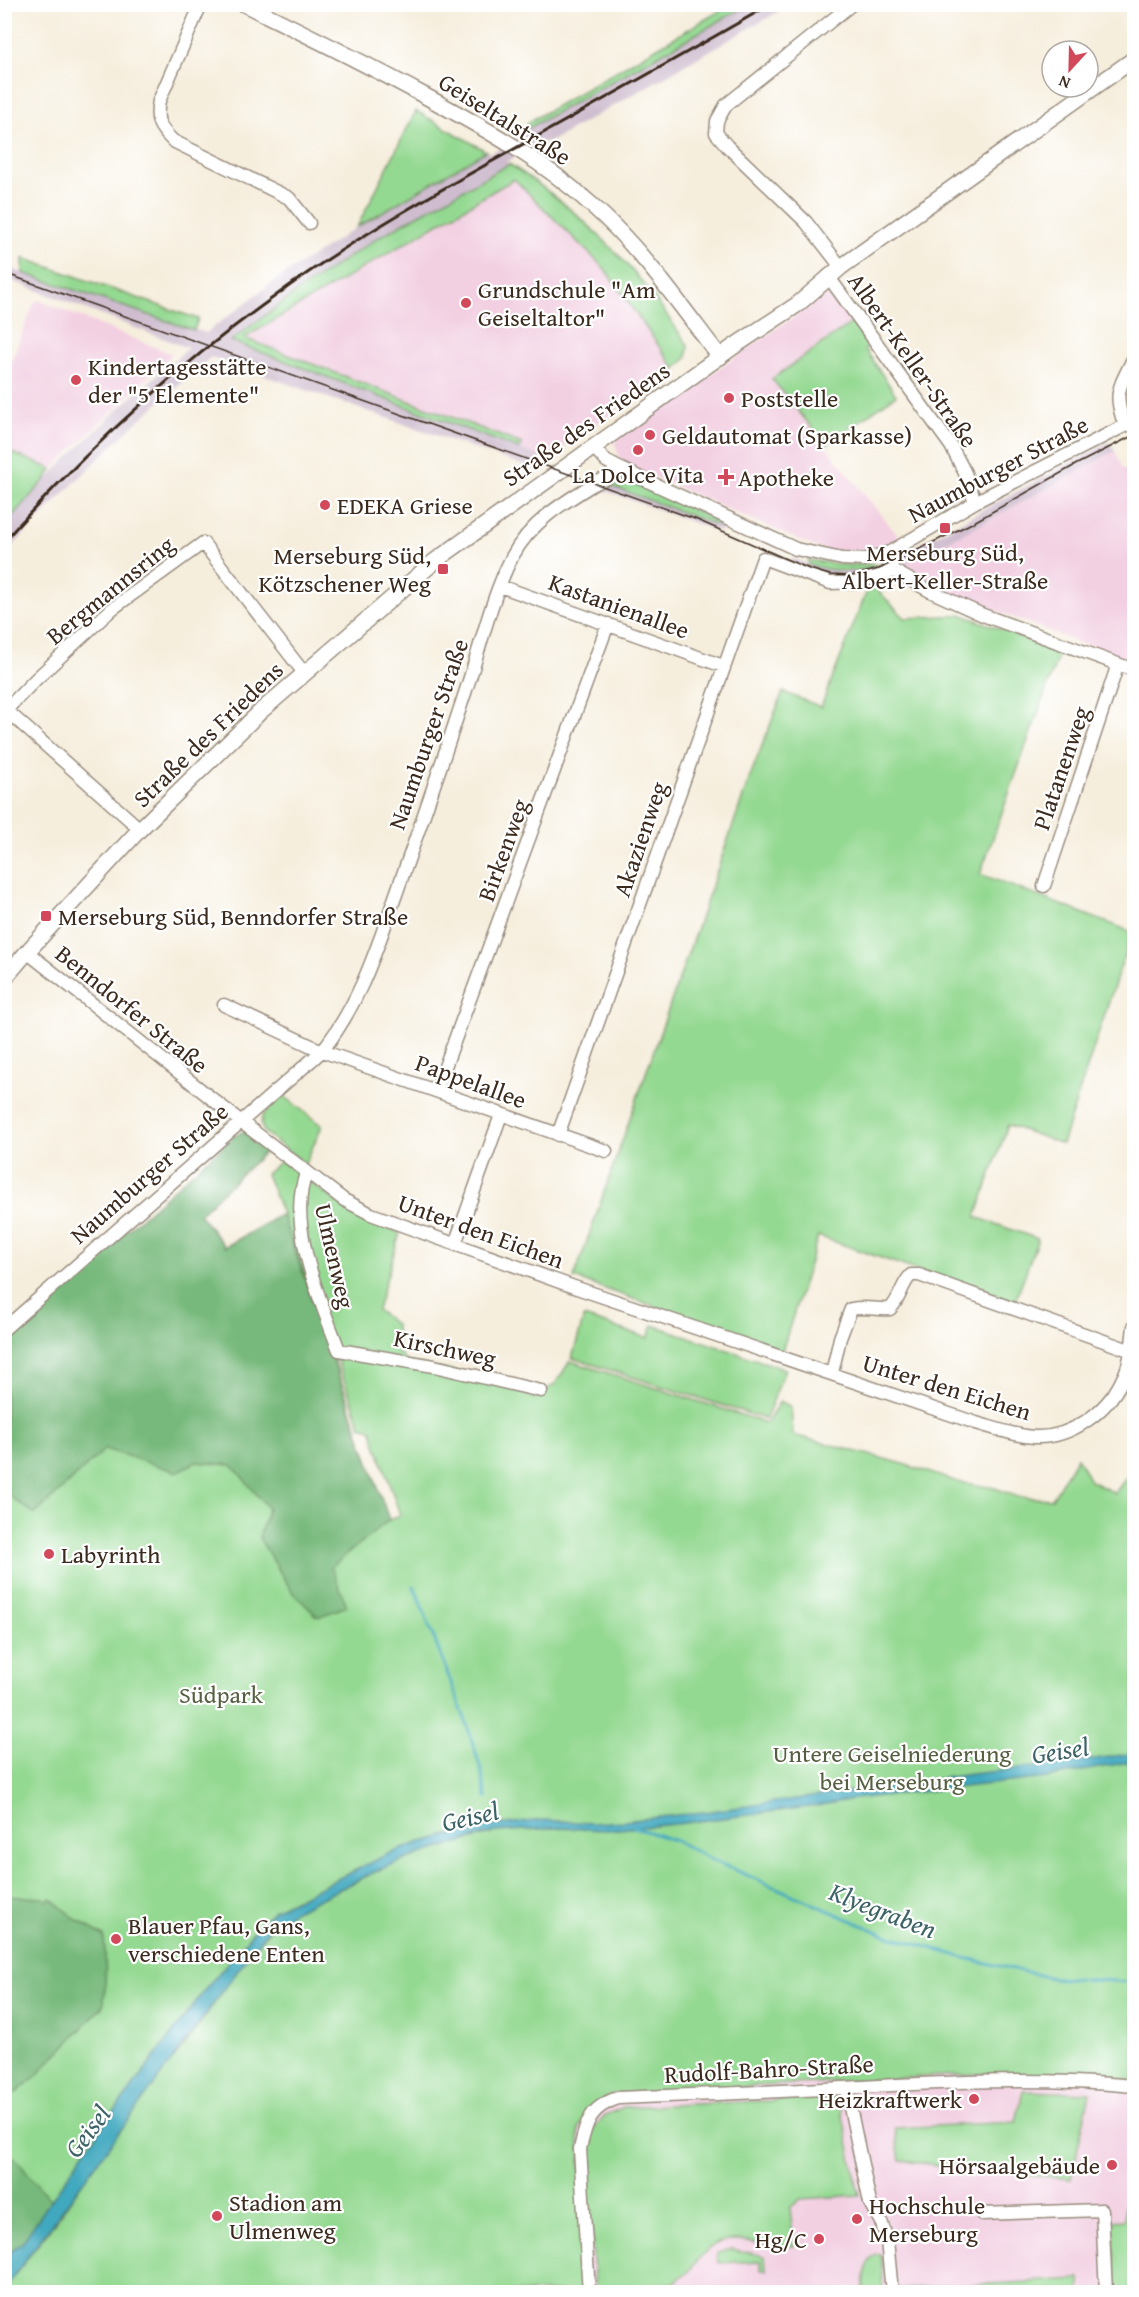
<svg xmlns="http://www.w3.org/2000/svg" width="1139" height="2297" font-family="'Gentium Book Plus',serif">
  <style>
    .built { fill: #f2cfe1 }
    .industrial { fill: #cfbdcf }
    .green { fill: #94d992; stroke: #688258; stroke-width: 1.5; fill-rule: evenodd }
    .forest { fill: #77b97c; stroke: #59724d; stroke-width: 1.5 }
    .water { fill: #3fa8bf; stroke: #3d696e; stroke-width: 1.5 }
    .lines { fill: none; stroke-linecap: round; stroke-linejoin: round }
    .stream { stroke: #3fa8bf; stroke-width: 3 }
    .minor-casing { stroke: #988c7e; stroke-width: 15 }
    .tertiary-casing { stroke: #988c7e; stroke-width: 18 }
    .minor { stroke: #fff; stroke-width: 12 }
    .tertiary { stroke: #fff; stroke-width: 15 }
    .tram { stroke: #3b2a1e; stroke-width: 1.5 }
    .rail { stroke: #3b2a1e; stroke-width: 3 }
    .poi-dot { fill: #d1495b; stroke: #fff; stroke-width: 2 }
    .labels { text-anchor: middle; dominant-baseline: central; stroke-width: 4.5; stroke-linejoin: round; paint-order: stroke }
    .street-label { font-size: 24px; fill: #3b2a1e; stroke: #fff }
    .poi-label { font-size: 24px; fill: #3b2a1e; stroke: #fff; text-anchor: start }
    .park-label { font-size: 24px; fill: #565f41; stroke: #fff }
    .water-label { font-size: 26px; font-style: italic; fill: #3d6366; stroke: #fff }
  </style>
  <rect width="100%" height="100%" fill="#fff"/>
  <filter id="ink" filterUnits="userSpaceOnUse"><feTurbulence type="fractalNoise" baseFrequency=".0167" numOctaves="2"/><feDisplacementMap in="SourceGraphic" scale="12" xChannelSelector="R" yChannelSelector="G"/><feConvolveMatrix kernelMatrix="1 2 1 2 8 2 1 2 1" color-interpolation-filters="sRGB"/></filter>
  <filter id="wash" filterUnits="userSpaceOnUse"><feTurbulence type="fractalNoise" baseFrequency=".008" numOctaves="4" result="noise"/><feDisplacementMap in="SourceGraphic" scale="24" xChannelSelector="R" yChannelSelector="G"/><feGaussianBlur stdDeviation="1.35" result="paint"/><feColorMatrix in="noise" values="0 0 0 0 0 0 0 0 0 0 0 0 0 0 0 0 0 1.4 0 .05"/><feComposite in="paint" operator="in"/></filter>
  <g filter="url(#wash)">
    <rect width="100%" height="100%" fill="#f6eedd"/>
    <path class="built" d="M 514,179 L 604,268 L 675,369 L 558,451 L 549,460 L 519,449 L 521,444 L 244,338 Z
      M 831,291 L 853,322 L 772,380 L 899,537 L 880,548 L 861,552 L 833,551 L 817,548 L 622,463 L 614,442 Z
      M 38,300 L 172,354 L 52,469 L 5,450 L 5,395 L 9,386 L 6,374 L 34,303 Z
      M 1115,451 L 1122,467 L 1134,475 L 1134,664 L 947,592 L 900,565 L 980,525 Z
      M 997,2073 L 1134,2080 L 1134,2292 L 583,2292 L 579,2129 L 586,2113 L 598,2101 L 612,2094 Z"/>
    <path class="industrial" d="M 748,5 L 790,5 L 548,143 L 545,141 L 506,162 L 509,164 L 448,198 L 231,341 L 549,460 L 536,470 L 211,357 L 129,429 L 61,496 L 5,554 L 4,524 L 45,480 L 116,411 L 188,348 L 5,278 L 5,267 L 206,333 L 273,282 L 357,227 L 486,151 L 491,153 L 530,132 L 527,129 Z
      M 1109,442 L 1115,451 L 980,525 L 900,565 L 897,556 Z
      M 605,484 L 689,514 L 722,527 L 720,532 L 598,488 Z
      M 793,558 L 809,565 L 841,572 L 855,572 L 878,566 L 881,572 L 868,576 L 831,579 L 790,565 Z"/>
    <path class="green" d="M 730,5 L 748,5 L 527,129 L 527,123 Z
      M 416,111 L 486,151 L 357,227 Z
      M 509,164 C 558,195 600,233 638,277 C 656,298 671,322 688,345 L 687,358 L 675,369 L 604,268 L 514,179 L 244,338 L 522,444 L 519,449 L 231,341 L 298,291 L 379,237 Z
      M 23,258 L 198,319 L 194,330 L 23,273 Z
      M 853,322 L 869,345 L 865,349 L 896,395 L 826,445 L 772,379 Z
      M 5,450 L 52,469 L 45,480 L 5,524 Z
      M 614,480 L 631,482 L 718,521 L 722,527 L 605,484 Z
      M 808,560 L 845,565 L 872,564 L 878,566 C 853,574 833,571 809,565 Z
      M 870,583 L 905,618 L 963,615 L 1060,651 L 980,874 L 1132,932 L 1062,1144 L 1008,1125 L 976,1217 L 1038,1239 L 1014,1304 L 818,1236 L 782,1351 L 574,1278 L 751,774 L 783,692 L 821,707 Z
      M 283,1095 L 322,1126 L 305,1164 L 264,1132 L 261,1125 L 262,1116 Z
      M 242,1132 L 269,1148 L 199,1214 L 225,1247 L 282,1214 L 266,1174 L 281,1161 L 353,1214 L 400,1233 L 377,1310 L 396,1325 L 397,1350 L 406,1362 L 478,1376 L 535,1398 L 556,1383 L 570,1361 L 767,1423 L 780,1401 L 791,1407 L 793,1435 L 900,1463 L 958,1482 L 995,1488 L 1018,1497 L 1052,1499 L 1077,1457 L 1090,1481 L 1115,1493 L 1134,1467 L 1134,2080 L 997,2073 L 612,2094 C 595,2103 587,2111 579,2129 L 583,2292 L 5,2292 L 5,2288 L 61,2214 L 96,2162 L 156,2080 L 188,2041 L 235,1974 L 275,1923 L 295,1911 L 381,1869 L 420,1854 L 493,1833 L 467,1830 L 418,1843 L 386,1855 L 274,1910 L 258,1926 L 204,1991 L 86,2149 L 22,2243 L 11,2250 L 5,2259 L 5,1337 ZM 292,1239 L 361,1426 L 371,1429 L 400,1515 L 389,1520 Z
      M 584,1317 L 648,1338 L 653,1325 L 785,1369 L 766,1419 L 572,1358 Z
      M 1023,2091 L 1090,2093 L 1071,2179 L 900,2161 L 895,2128 L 1016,2122 Z
      M 835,2098 L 840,2102 L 859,2195 L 801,2199 L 790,2208 L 794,2246 C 772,2249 741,2235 720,2242 C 706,2247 697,2263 686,2273 C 661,2297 628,2292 595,2292 L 592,2238 L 582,2161 L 589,2159 L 590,2133 L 605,2115 L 624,2107 Z
      M 1125,2206 L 1134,2206 L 1134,2292 L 1116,2292 L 1112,2221 L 1125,2220 Z
      M 732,2249 L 765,2256 L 766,2270 L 761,2270 L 761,2261 L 719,2263 L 717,2253 Z
      M 876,2255 L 881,2255 L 883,2292 L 864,2292 C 863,2279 863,2264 876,2255 Z
      M 1080,2279 L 1080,2292 L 898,2292 L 898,2289 Z"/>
    <path class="forest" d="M 242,1132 L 248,1132 L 269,1148 L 199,1214 L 225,1247 L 282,1214 L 389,1520 L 331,1567 L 347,1606 L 318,1617 L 293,1593 L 259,1538 L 268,1508 L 232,1465 L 196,1462 L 177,1472 L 105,1449 L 35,1514 L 5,1493 L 5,1337 L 233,1137 Z
      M 5,1896 L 43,1898 L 47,1901 L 50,1898 L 78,1921 L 104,1936 C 106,1958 106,1981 104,2003 L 102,2007 L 36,2076 L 16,2093 L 10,2090 L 5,2093 Z
      M 14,2157 L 51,2201 L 22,2243 L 11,2250 L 5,2259 L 5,2160 Z"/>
    <path class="water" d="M 1134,1753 L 1134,1761 L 1047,1778 L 853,1799 L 817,1806 L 677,1824 L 607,1830 L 556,1828 L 496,1832 L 420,1854 L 381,1869 L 295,1911 L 275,1923 L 267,1931 L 5,2288 C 4,2265 1,2256 22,2243 L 86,2149 L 204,1991 L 258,1926 L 274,1910 L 386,1855 L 418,1843 L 487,1826 L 543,1820 L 592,1823 L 624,1821 L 712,1811 L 971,1774 L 1062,1764 Z"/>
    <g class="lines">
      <path class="stream" d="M 414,1586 L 466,1722 L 481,1770 L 486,1798
        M 634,1827 L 676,1841 L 714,1861 L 883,1934 L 965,1958 L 1052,1978 L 1134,1982
        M 481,1829 L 482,1819"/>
    </g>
  </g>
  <g filter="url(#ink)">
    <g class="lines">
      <g class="minor-casing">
        <path id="minor" d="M 201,4 L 159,101 C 155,121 159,127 173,141 L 289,198 L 309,223
          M 841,267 L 806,222 L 727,146 L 716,133 L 717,121 L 726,105 L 852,4
          M 828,276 L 951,446 L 965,473 L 975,502
          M 1125,426 C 1112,392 1120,387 1134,357
          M 593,447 L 606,461 L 619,468 L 796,549 L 842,559 L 864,560 L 890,552 L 975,502 L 1134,421
          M 883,555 L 894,571 L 930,591 L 983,615 L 1134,670
          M 500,586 L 723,666
          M 6,710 L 140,829
          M 4,712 L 36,679 L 112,609 L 203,543 L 304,673
          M 1044,886 L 1118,664
          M 27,952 L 240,1121 L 344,1200 L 371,1214 L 574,1287 L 976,1423 C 994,1428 1015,1436 1034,1437 C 1070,1439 1107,1412 1122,1380 C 1131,1364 1132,1344 1134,1326
          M 224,1005 L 322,1051 L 606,1151
          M 436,1091 L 608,624
          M 558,1135 L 763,558 L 830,583 L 859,582 L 894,571
          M 307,1172 C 285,1220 321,1303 339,1350 L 434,1366 L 541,1391
          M 455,1244 L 501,1115
          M 4,1329 L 322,1051 C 358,1006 375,954 394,900 C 419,830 443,760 466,690 C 481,646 491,598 512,557 C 530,523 561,504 592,485 C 602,479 612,478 617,467
          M 832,1373 L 840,1338 L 851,1309 C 865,1306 877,1310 890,1309 C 901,1298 901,1285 911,1275 L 919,1275 L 1132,1351
          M 846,2088 L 870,2203 L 882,2224 L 887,2240 L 892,2292
          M 982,2214 L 1102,2210 L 1106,2292
          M 589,2292 L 580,2149 C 586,2122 590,2107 618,2098 C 693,2095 769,2092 844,2088 C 942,2082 1037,2077 1134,2086"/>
      </g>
      <g class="tertiary-casing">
        <path id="tertiary" d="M 244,4 C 306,34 366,64 427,97 C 486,129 544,161 594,207 C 643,251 680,305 720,357
          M 4,979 L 27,952 L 140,829 L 261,711 L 435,561 L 733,347 L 798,304 L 841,267 L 1134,59"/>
      </g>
      <use href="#minor" class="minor"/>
      <use href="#tertiary" class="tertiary"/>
      <path class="tram" d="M 4,273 L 695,519 L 809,569 L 830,575 L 852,576 L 879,569 L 974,522 L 1077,464 L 1134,435"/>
      <path class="rail" d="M 4,541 C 86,451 175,368 274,297 C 356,236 447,186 536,137 C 615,93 693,49 771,4"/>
    </g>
  </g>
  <g class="poi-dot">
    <circle cx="466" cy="303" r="6"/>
    <circle cx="76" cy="380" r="6"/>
    <circle cx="729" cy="398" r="6"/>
    <circle cx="650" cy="435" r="6"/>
    <circle cx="638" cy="450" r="6"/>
    <path d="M723 468h6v6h6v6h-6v6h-6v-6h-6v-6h6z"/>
    <circle cx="325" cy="505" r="6"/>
    <rect x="939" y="522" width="12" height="12" rx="3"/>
    <rect x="437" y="563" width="12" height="12" rx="3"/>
    <rect x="40" y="910" width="12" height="12" rx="3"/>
    <circle cx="49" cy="1554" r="6"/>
    <circle cx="116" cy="1939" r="6"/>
    <circle cx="974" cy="2099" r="6"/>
    <circle cx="1112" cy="2165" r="6"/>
    <circle cx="217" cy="2216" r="6"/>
    <circle cx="857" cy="2219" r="6"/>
    <circle cx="819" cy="2239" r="6"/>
  </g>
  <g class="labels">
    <g class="street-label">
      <text transform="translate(505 119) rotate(32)">Geiseltalstraße</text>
      <text transform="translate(913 360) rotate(55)">Albert-Keller-Straße</text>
      <text transform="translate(586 424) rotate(-35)">Straße des Friedens</text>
      <text transform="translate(998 469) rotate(-28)">Naumburger Straße</text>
      <text transform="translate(110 590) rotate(-39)">Bergmannsring</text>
      <text transform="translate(619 606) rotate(20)">Kastanienallee</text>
      <text transform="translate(208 734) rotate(-44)">Straße des Friedens</text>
      <text transform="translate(428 734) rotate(-71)">Naumburger Straße</text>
      <text transform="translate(1061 768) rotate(-71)">Platanenweg</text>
      <text transform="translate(640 839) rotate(-71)">Akazienweg</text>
      <text transform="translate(503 850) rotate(-70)">Birkenweg</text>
      <text transform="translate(132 1009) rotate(39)">Benndorfer Straße</text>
      <text transform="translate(471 1081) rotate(20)">Pappelallee</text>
      <text transform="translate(149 1173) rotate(-41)">Naumburger Straße</text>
      <text transform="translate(481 1231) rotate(20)">Unter den Eichen</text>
      <text transform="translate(335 1256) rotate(77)">Ulmenweg</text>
      <text transform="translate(445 1348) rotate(12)">Kirschweg</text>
      <text transform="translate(947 1387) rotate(17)">Unter den Eichen</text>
      <text transform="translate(769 2069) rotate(-3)">Rudolf-Bahro-Straße</text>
    </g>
    <g class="poi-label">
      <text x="478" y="289">Grundschule "Am<tspan x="478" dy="28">Geiseltaltor"</tspan></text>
      <text x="88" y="366">Kindertagesstätte<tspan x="88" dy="28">der "5 Elemente"</tspan></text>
      <text x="741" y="398">Poststelle</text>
      <text x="662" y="435">Geldautomat (Sparkasse)</text>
      <text x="638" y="474" text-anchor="middle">La Dolce Vita</text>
      <text x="738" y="477">Apotheke</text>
      <text x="337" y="505">EDEKA Griese</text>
      <text x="945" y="552" text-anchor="middle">Merseburg Süd,<tspan x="945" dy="28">Albert-Keller-Straße</tspan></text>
      <text x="431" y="555" text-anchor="end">Merseburg Süd,<tspan x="431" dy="28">Kötzschener Weg</tspan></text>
      <text x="58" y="916">Merseburg Süd, Benndorfer Straße</text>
      <text x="61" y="1554">Labyrinth</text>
      <text x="128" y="1925">Blauer Pfau, Gans,<tspan x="128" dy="28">verschiedene Enten</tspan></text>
      <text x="962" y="2099" text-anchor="end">Heizkraftwerk</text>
      <text x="1100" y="2165" text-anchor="end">Hörsaalgebäude</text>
      <text x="229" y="2202">Stadion am<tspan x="229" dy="28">Ulmenweg</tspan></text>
      <text x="869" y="2205">Hochschule<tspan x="869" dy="28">Merseburg</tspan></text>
      <text x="807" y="2239" text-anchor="end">Hg/C</text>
    </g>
    <g class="park-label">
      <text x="221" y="1694">Südpark</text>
      <text x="892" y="1753">Untere Geiselniederung<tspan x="892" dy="28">bei Merseburg</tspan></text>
    </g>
    <g class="water-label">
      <text transform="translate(1060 1750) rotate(-9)">Geisel</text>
      <text transform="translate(470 1816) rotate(-13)">Geisel</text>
      <text transform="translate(883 1910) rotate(21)">Klyegraben</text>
      <text transform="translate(87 2131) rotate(-53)">Geisel</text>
    </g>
  </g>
  <rect width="1139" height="2297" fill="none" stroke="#fff" stroke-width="24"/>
  <g transform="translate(1070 69) rotate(202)"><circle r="28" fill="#ffffff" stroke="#b1aaa5" stroke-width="1.5"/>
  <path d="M0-4.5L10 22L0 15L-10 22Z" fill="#d1495b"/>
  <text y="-9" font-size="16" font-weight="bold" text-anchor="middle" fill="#3b2a1e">N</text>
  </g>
</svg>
